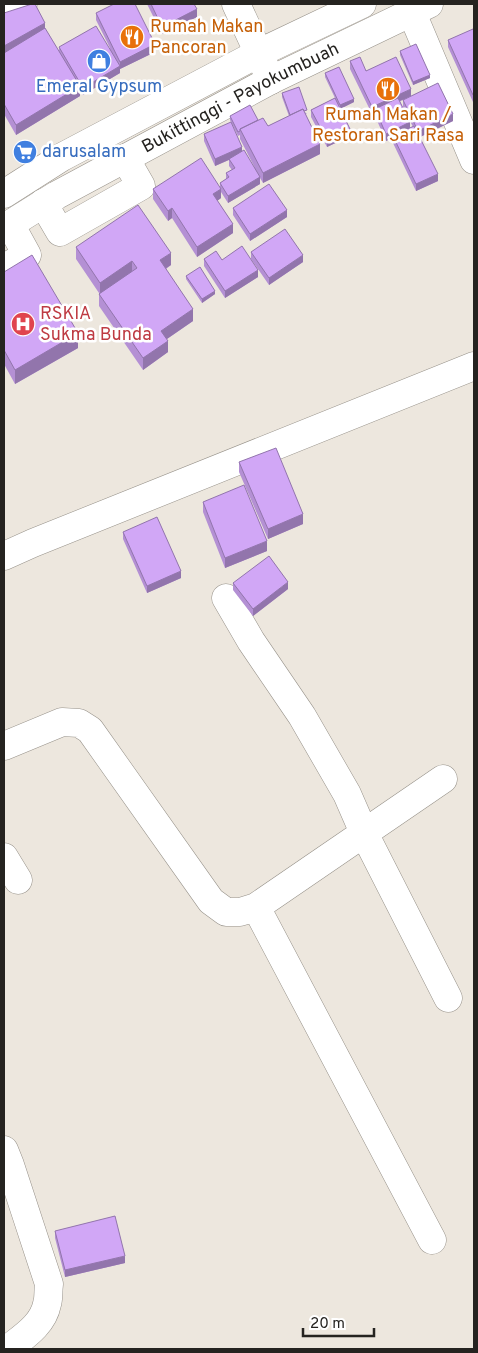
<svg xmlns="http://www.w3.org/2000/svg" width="478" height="1353" font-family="Overpass,sans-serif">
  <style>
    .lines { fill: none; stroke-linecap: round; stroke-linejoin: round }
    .minor-casing { stroke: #97928a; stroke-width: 29 }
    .highway-casing { stroke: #97928a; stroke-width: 29 }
    .minor { stroke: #fff; stroke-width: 28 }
    .highway { stroke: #fff; stroke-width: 28 }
    .wall { fill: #b490d4; fill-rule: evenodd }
    .shaded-wall { fill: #9275ac }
    .building { fill: #d1a7f6; stroke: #9275ac }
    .labels { text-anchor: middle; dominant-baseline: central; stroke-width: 5; stroke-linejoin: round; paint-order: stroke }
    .food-label { font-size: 18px; fill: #c56008; stroke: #fff; text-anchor: start }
    .shop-label { font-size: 18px; fill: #366cbe; stroke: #fff }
    .street-label { font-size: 18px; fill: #252320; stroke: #fff }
    .health-label { font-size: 18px; fill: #be3a42; stroke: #fff; text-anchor: start }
  </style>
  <rect width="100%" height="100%" fill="#ede7de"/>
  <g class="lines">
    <g class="minor-casing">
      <path id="minor" d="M 236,4 L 271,80
        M 4,10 L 23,4
        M 412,13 L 474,160
        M 43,203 L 60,232 L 141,186 L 125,158
        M 4,268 L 27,255 L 10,224
        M 4,556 L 33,543 L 474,366
        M 226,598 L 251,641 L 302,716 L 347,794 L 364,833 L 448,998
        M 4,746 L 62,722 L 79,723 L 90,730 L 211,901 L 226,912 L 240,912 L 256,907 L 443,779
        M 4,857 L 18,880
        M 256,907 L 432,1240
        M 4,1150 L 10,1165 L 49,1284 C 48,1291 49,1298 47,1304 C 43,1325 23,1337 8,1349"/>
    </g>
    <g class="highway-casing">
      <g id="highway">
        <path d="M 4,194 L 62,157 L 259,53 L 362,4"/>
        <path id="s1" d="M 4,228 L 57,195 L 271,80 L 429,4"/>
      </g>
    </g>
    <use href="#minor" class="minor"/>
    <use href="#highway" class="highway"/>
  </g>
  <path class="wall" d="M 147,4 L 194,4 L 197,17 L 162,34 Z
    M 4,13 L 45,29 L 59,52 L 59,47 L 110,48 L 96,20 L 96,13 L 155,52 L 120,69 L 120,73 L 83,95 L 80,90 L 80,96 L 16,135 L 4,114 Z
    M 474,31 L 474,102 L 473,102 L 448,47 L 448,40 Z
    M 400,51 L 430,78 L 413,85 L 400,55 Z
    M 350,61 L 453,121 L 420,137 L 438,181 L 416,191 L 393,143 L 393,137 L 386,141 L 375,116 L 375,113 L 372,114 L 350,69 ZM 409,97 L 403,100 L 403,107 L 413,127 L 410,128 L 400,101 Z
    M 325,73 L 354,102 L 340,109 L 350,136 L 327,147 L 311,117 L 311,110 L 335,98 L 325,77 Z
    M 282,93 L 307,114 L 305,114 L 320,154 L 263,183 L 260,178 L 260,184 L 228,203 L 221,192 L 221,198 L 217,201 L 233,233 L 197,257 L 172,218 L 168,221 L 153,199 L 153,189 L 220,187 L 220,183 L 226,179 L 226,173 L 232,170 L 229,166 L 229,160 L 215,166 L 204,141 L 204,134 L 242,151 L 255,168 L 240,139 L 240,135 L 238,136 L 230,120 L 230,116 L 258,120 L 268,126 L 289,116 L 282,97 Z
    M 233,208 L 287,217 L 250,241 L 233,215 Z
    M 76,247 L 171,265 L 166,269 L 193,321 L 167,339 L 168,352 L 143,370 L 99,306 L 99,293 L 76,259 Z
    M 251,252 L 303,262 L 269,285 L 251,259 Z
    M 204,259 L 222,260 L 258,277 L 225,298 L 204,266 Z
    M 4,272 L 78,348 L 15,384 L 4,364 Z
    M 186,276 L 215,294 L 202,303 L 186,279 Z
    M 239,462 L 303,524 L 268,539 L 239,472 Z
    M 203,502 L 267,551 L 225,568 L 203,512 Z
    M 123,532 L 181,578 L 147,593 L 123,539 Z
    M 233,583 L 288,589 L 253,616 L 233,590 Z
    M 55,1231 L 125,1263 L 65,1277 L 55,1238 Z"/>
  <path class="shaded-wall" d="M 197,9 L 197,17 L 162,34 L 162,27 Z
    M 45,23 L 45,32 L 4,56 L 4,46 Z
    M 155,44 L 155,52 L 120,69 L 120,73 L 83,95 L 83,88 L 120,66 L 120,62 Z
    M 430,75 L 430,78 L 413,85 L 413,82 Z
    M 80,86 L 80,96 L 16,135 L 16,125 Z
    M 411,89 L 411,96 L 376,112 L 375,109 L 375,113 L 372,114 L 372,107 Z
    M 473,95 L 474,95 L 474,102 L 473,102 Z
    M 354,99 L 354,102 L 340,109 L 340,105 Z
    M 453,114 L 453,121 L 418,138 L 418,131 Z
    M 410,122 L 410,130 L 386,141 L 386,134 Z
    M 350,129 L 350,136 L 327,147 L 327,140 Z
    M 320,144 L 320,154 L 263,183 L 263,173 Z
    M 242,147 L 242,154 L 215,166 L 215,159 Z
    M 438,174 L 438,181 L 416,191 L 416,184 Z
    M 260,177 L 260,184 L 228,203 L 228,196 Z
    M 221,189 L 221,198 L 213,204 L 213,194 Z
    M 172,208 L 172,218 L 168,221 L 168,211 Z
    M 287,210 L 287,217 L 250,241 L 250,234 Z
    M 233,224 L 233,233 L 197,257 L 197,247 Z
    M 171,253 L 171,265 L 160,272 L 160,260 Z
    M 303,255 L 303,262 L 269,285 L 269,278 Z
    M 132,261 L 132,273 L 100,295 L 100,283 Z
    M 258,270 L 258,277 L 225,298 L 225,291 Z
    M 215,291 L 215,294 L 202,303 L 202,299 Z
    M 193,309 L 193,321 L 161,343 L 161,331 Z
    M 78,333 L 78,348 L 15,384 L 15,370 Z
    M 168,341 L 168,352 L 143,370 L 143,358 Z
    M 303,514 L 303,524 L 268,539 L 268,529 Z
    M 267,541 L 267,551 L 225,568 L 225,558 Z
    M 181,571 L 181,578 L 147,593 L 147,586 Z
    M 288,582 L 288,589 L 253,616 L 253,609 Z
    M 125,1256 L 125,1263 L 65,1277 L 65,1270 Z"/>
  <path class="building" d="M 32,4 L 35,4 L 45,23 L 4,46 L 4,13 Z
    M 114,4 L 135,4 L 155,44 L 120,62 L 96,13 Z
    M 151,4 L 194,4 L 197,9 L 162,27 Z
    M 96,26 L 120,66 L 83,88 L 59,47 Z
    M 45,28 L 80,86 L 16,125 L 4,104 L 4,53 Z
    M 473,29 L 474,31 L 474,95 L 473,95 L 448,40 Z
    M 416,44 L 430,75 L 413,82 L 400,51 Z
    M 360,57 L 366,71 L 396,57 L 411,89 L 372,107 L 350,61 Z
    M 339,67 L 354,99 L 340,105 L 325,73 Z
    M 438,83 L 453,114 L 418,131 L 403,100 Z
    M 299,87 L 307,110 L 304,111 L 303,109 L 290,115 L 282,93 Z
    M 335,98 L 350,129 L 327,140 L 311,110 Z
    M 398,98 L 410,122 L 386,134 L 375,109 Z
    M 250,105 L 258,120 L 240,129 L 240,131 L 238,132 L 230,116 Z
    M 303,109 L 320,144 L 263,173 L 240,129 L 263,118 L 268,126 Z
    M 231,122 L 242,147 L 215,159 L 204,134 Z
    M 414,126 L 438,174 L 416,184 L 393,136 Z
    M 244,150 L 260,177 L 228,196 L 220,183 L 229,177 L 226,173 L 235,168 L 229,159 Z
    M 201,158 L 221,189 L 213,194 L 233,224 L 197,247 L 172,208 L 168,211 L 153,189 Z
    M 269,184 L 287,210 L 250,234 L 233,208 Z
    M 138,205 L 171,253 L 160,260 L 193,309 L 161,331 L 168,341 L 143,358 L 99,294 L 137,268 L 132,261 L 100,283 L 76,247 Z
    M 285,229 L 303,255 L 269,278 L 251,252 Z
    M 242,246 L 258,270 L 225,291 L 204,259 L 216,251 L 222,260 Z
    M 32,255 L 78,333 L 15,370 L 4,350 L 4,272 Z
    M 200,267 L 215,291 L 202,299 L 186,276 Z
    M 276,448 L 303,514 L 268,529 L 239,462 Z
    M 244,485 L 267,541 L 225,558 L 203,502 Z
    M 157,517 L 181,571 L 147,586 L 123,532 Z
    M 269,556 L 288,582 L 253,609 L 233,583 Z
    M 115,1216 L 125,1256 L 65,1270 L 55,1231 Z"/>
  <defs>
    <g id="restaurant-disc" transform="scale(1.25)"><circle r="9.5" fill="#e8710a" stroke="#fff"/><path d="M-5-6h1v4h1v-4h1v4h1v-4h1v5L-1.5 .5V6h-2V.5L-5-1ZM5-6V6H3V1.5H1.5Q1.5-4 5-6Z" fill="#fff"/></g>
    <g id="shop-disc" transform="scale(1.25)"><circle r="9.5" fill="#3f7fe0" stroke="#fff"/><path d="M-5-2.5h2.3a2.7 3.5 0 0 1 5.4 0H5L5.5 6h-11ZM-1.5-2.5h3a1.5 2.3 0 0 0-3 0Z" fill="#fff"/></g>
    <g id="supermarket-disc" transform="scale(1.25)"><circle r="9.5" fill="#3f7fe0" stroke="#fff"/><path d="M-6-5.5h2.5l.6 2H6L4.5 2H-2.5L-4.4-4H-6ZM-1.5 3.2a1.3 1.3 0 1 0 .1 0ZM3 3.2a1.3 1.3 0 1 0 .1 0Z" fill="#fff"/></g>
    <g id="hospital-disc" transform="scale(1.25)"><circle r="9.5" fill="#e0444e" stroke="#fff"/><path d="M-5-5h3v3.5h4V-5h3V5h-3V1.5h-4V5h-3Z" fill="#fff"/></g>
  </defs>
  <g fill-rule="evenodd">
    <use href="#restaurant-disc" x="132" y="37"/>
    <use href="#shop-disc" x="99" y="61"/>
    <use href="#restaurant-disc" x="388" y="89"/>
    <use href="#supermarket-disc" x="25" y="152"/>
    <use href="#hospital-disc" x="23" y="324"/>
  </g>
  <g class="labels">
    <g class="food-label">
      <text x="150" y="27">Rumah Makan<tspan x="150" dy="21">Pancoran</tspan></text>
      <text x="388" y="115" text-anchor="middle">Rumah Makan /<tspan x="388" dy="21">Restoran Sari Rasa</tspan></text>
    </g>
    <g class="shop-label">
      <text x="99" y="87">Emeral Gypsum</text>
      <text x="42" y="152" text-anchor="start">darusalam</text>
    </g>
    <g class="street-label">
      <text stroke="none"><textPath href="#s1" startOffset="270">Bukittinggi - Payokumbuah</textPath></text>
    </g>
    <g class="health-label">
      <text x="40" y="314">RSKIA<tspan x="40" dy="21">Sukma Bunda</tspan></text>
    </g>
  </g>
  <rect width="478" height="1353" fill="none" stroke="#252320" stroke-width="10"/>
  <path d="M303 1328v8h71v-8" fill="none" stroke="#252320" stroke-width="2.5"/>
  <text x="310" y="1328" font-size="15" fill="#252320" stroke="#ffffff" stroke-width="4" paint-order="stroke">20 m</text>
</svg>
